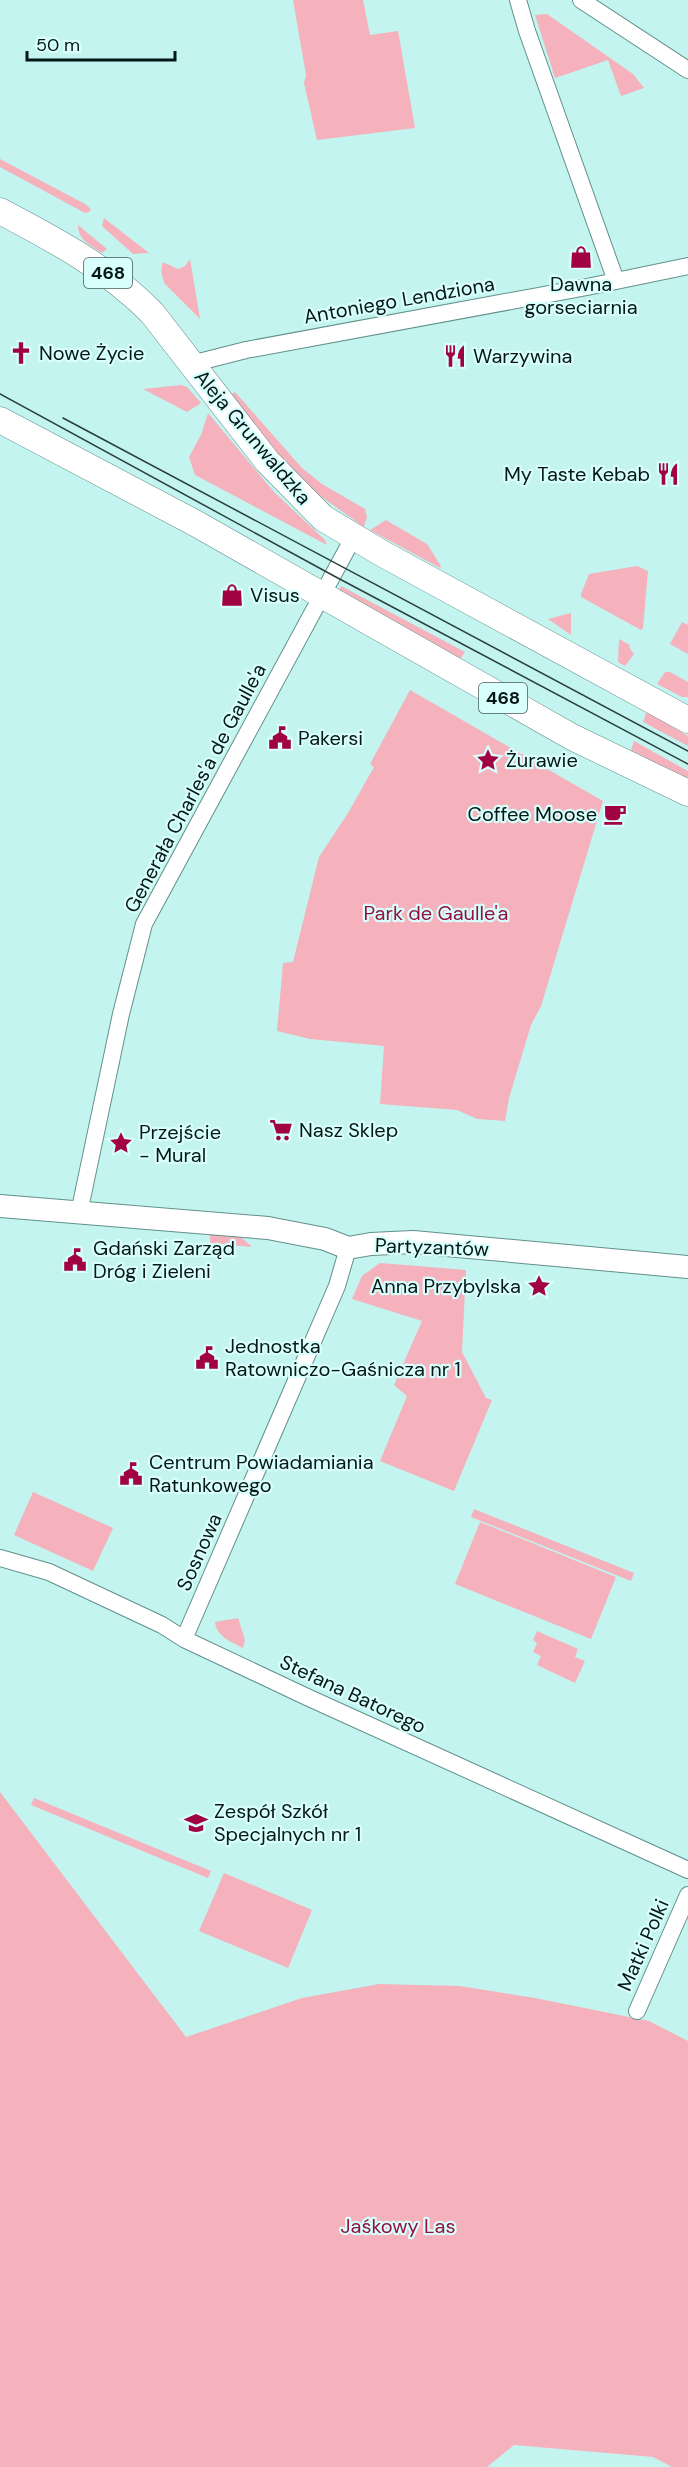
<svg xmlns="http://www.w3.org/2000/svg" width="688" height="2467" font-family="'DM Sans',sans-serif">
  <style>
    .green { fill: #f5b2bc }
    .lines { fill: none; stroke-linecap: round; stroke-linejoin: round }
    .street-casing { stroke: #62908c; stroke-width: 18 }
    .secondary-casing { stroke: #62908c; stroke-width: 24 }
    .primary-casing { stroke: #62908c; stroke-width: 27 }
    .street { stroke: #fff; stroke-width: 16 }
    .secondary { stroke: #fff; stroke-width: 22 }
    .primary { stroke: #fff; stroke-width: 26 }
    .tram { stroke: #273e3d; stroke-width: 1.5 }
    .labels { text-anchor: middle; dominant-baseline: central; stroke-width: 4.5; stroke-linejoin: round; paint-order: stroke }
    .shield { fill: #d8fffb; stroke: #445d5b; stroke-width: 1.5 }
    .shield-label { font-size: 18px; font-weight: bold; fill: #051716 }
    .poi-label { font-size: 20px; fill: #051716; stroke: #d8fffb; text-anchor: start }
    .street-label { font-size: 20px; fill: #051716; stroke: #d8fffb }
    .park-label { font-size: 20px; fill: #92123e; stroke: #d8fffb }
  </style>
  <rect width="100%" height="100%" fill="#c3f4ef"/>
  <path class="green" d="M 293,0 L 363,0 L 370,35 L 398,31 L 415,128 L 317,140 L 304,83 L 306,75 Z
    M 547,14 L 633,74 L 644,88 L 621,96 L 608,60 L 555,78 L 535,15 Z
    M 0,159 L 85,204 L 91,209 L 89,212 L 85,213 L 0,167 Z
    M 104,218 L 149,253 L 133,254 L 102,226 Z
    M 78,225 L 107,249 L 102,253 C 90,245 78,240 78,225 Z
    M 190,259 L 200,319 L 165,284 C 162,277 160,270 163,262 L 178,269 L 185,266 Z
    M 181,385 L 187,387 L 201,403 L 187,412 L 143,389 Z
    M 235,392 L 302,468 L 322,484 L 365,509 L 367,517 L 364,527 L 316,493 L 280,456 L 230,395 Z
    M 208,413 L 274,492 L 325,540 L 327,545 L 195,475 L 189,457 L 201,435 Z
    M 386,520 L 427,544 L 441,566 L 440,568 L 370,530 Z
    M 637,566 L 648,571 L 643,628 L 641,630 L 581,597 L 581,594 L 589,574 Z
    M 341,586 L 465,652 L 460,659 L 341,594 L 339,590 Z
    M 571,613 L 571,635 L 548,619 Z
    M 682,622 L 688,625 L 688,654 L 670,644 Z
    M 619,639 L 630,645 L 629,647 L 634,654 L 625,666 L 618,662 Z
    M 665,672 L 670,672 L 688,682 L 688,697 L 682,697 L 657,684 Z
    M 410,690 L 603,801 L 541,1006 L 531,1025 L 509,1098 L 505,1121 L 477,1119 L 457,1110 L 380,1104 L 384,1046 L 310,1039 L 277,1031 L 283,963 L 293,962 L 319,857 L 348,813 L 374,767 L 370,764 Z
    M 647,711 L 688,736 L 688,746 L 643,722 Z
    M 634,741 L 688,771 L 688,780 L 631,750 Z
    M 210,1234 L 241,1237 L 252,1247 L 210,1243 Z
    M 380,1263 L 466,1270 L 462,1352 L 486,1398 L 492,1400 L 454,1491 L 380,1461 L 407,1396 L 394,1385 L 422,1321 L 352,1299 L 362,1276 Z
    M 33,1492 L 113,1528 L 93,1571 L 14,1535 Z
    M 474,1509 L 634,1573 L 631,1581 L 471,1517 Z
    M 480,1522 L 616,1577 L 591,1639 L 455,1584 Z
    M 238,1618 L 245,1640 L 243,1648 C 230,1641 217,1637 215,1622 Z
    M 537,1631 L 578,1649 L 575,1657 L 585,1661 L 575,1683 L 537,1665 L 541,1656 L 533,1652 L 537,1643 L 533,1640 Z
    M 0,1792 L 186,2037 L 302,1998 L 379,1984 L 460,1986 L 535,1998 L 649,2021 L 688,2041 L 688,2467 L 672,2467 L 653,2457 L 514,2445 L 487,2467 L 0,2467 Z
    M 34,1798 L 211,1871 L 208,1878 L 31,1805 Z
    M 224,1873 L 312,1910 L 288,1968 L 199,1931 Z"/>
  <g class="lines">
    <g class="street-casing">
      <path id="street" d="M 518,0 L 527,31 L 616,281
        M 581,0 L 688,70
        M 191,364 L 246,350 L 587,287 L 688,266
        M 79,1213 L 121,1014 L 144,924 L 353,538
        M 0,1558 L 49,1572 L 162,1625 L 184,1639 L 307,1697 L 688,1870
        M 184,1639 L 337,1286 L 348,1248
        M 637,2011 L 688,1895"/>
    </g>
    <g class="secondary-casing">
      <path id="secondary" d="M 0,1206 L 268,1228 L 325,1239 L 348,1248 L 371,1244 L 413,1242 L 688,1267"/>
    </g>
    <g class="primary-casing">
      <path id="primary" d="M 0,211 C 55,240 108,268 152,313 L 267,461 L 323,518 L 383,554 L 688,720
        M 0,420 L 195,523 L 572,737 L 688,793"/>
    </g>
    <use href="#street" class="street"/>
    <use href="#secondary" class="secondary"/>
    <use href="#primary" class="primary"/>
    <path class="tram" d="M 0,394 L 334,576 L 688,764
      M 63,418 L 688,751"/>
  </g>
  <defs>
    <g id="shop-bare" transform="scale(1.8)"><path d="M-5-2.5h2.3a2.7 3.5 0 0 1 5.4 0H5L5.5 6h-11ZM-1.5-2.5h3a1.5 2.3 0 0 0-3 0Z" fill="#a10342" stroke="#d8fffb" stroke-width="2.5" paint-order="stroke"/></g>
    <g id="church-bare" transform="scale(1.8)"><path d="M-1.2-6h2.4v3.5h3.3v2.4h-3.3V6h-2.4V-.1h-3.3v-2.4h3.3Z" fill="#a10342" stroke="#d8fffb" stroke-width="2.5" paint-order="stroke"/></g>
    <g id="restaurant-bare" transform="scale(1.8)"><path d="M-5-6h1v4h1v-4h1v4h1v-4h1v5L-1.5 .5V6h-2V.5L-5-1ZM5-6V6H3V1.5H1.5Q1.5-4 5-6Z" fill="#a10342" stroke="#d8fffb" stroke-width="2.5" paint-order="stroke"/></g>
    <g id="civic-bare" transform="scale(1.8)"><path d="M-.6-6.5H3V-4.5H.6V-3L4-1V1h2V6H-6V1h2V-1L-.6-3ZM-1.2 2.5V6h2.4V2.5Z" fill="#a10342" stroke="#d8fffb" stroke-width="2.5" paint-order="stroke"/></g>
    <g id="sight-bare" transform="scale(1.8)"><path d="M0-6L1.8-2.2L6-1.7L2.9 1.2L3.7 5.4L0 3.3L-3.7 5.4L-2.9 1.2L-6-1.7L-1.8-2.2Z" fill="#a10342" stroke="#d8fffb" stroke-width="2.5" paint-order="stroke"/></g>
    <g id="cafe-bare" transform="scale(1.8)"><path d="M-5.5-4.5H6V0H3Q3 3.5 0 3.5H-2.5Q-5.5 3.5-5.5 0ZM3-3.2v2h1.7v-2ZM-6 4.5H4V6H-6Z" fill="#a10342" stroke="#d8fffb" stroke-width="2.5" paint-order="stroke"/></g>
    <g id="supermarket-bare" transform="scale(1.8)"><path d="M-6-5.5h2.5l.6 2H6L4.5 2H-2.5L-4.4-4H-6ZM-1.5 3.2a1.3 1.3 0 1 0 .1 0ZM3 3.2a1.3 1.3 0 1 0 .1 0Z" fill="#a10342" stroke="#d8fffb" stroke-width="2.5" paint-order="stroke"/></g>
    <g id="school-bare" transform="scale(1.8)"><path d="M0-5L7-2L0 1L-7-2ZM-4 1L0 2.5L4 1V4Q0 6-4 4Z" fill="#a10342" stroke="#d8fffb" stroke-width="2.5" paint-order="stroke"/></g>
  </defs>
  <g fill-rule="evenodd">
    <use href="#shop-bare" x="581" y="257"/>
    <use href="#church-bare" x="21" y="353"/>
    <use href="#restaurant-bare" x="455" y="356"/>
    <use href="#restaurant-bare" x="668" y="474"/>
    <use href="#shop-bare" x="232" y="595"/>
    <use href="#civic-bare" x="280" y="738"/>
    <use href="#sight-bare" x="488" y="760"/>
    <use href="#cafe-bare" x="615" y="814"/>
    <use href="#supermarket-bare" x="281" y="1130"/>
    <use href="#sight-bare" x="121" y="1143"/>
    <use href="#civic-bare" x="75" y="1260"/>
    <use href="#sight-bare" x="539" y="1286"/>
    <use href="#civic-bare" x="207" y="1358"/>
    <use href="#civic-bare" x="131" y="1474"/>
    <use href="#school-bare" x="196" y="1823"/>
  </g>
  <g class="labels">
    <g class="shield">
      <rect x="84" y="258" width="48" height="30" rx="4.5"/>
      <rect x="479" y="683" width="48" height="30" rx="4.5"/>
    </g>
    <g class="shield-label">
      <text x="108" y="273">468</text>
      <text x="503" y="698">468</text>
    </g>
    <g class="poi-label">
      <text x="581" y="284" text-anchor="middle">Dawna<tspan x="581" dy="23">gorseciarnia</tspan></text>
      <text x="39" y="353">Nowe Życie</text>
      <text x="473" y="356">Warzywina</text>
      <text x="650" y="474" text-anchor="end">My Taste Kebab</text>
      <text x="250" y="595">Visus</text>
      <text x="298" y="738">Pakersi</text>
      <text x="506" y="760">Żurawie</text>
      <text x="597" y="814" text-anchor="end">Coffee Moose</text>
      <text x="299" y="1130">Nasz Sklep</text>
      <text x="139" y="1132">Przejście<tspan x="139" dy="23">- Mural</tspan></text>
      <text x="93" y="1248">Gdański Zarząd<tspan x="93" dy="23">Dróg i Zieleni</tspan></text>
      <text x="521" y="1286" text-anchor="end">Anna Przybylska</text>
      <text x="225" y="1346">Jednostka<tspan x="225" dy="23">Ratowniczo-Gaśnicza nr 1</tspan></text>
      <text x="149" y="1462">Centrum Powiadamiania<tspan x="149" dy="23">Ratunkowego</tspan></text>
      <text x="214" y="1811">Zespół Szkół<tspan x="214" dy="23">Specjalnych nr 1</tspan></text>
    </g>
    <g class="street-label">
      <text transform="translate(399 300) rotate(-10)">Antoniego Lendziona</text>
      <text transform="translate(253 437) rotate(50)">Aleja Grunwaldzka</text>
      <text transform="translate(195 788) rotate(-62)">Generała Charles'a de Gaulle'a</text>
      <text transform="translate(432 1247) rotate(2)">Partyzantów</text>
      <text transform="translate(199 1552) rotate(-66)">Sosnowa</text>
      <text transform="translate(353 1694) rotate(25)">Stefana Batorego</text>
      <text transform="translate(643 1945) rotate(-66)">Matki Polki</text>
    </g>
    <g class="park-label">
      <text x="436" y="913">Park de Gaulle'a</text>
      <text x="398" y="2226">Jaśkowy Las</text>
    </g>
  </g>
  <path d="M27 51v9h148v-9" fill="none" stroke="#051716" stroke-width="3"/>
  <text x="36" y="51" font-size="18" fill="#051716" stroke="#d8fffb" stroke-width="4.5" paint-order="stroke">50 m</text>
</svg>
